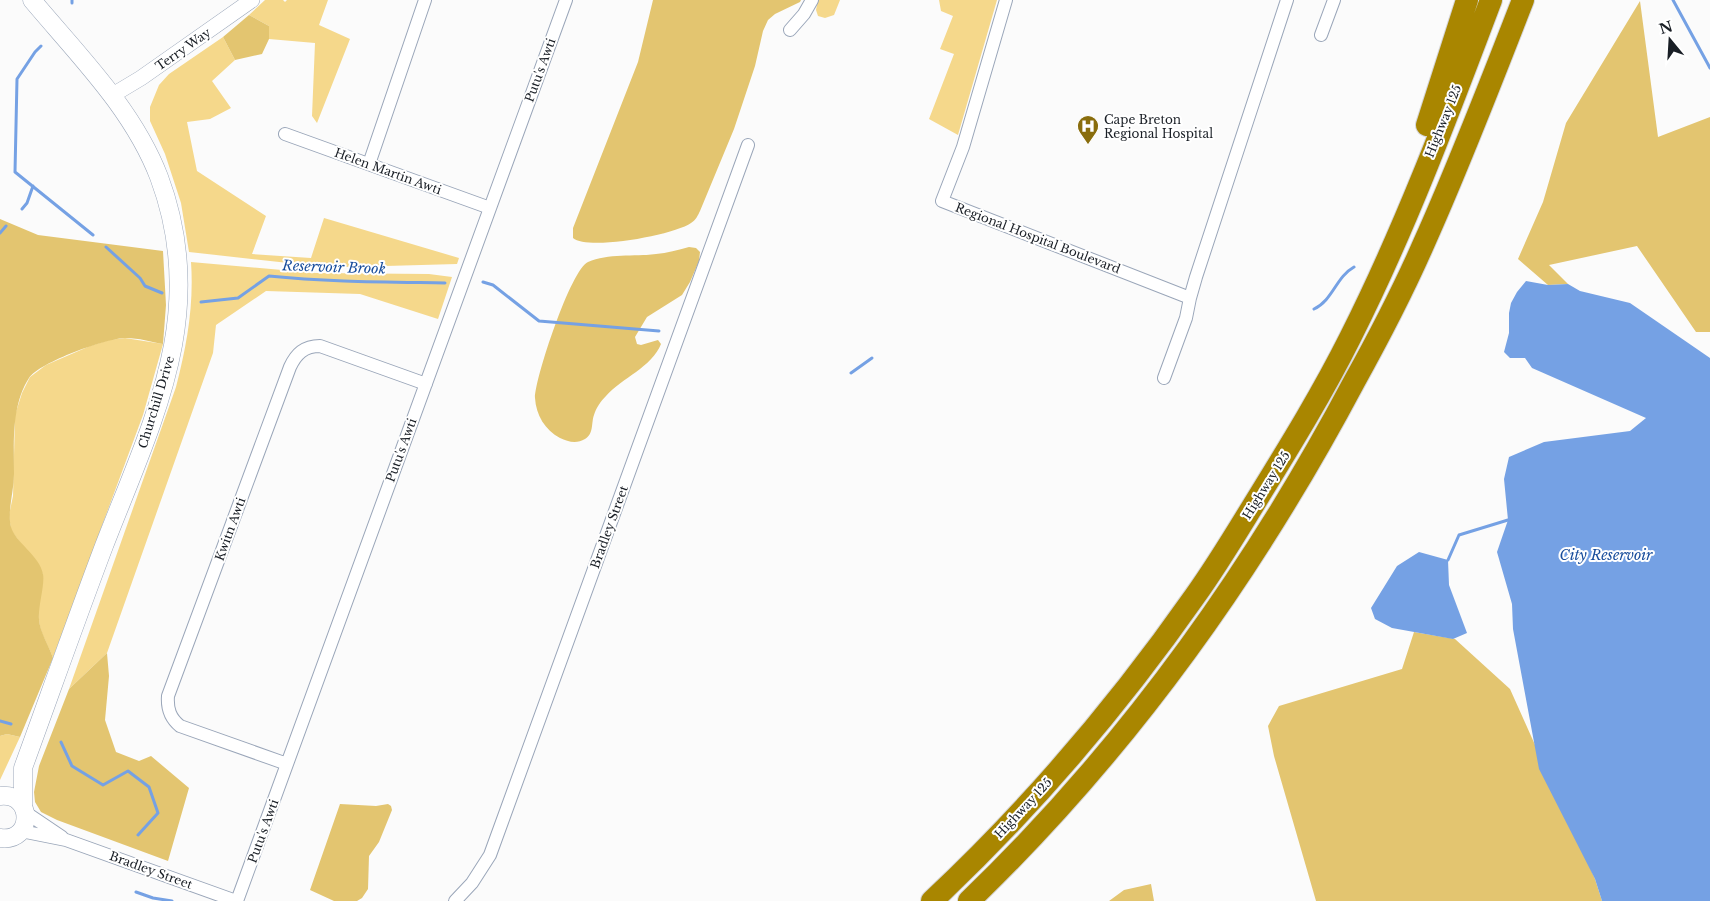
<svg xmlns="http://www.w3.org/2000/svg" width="1710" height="901" font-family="'Libre Baskerville',serif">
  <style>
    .green { fill: #f5d88b }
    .forest { fill: #e3c570 }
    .water { fill: #75a1e4 }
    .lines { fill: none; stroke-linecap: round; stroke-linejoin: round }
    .stream { stroke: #75a1e4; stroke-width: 3 }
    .minor-casing { stroke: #9aa6b9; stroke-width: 14 }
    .tertiary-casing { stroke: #9aa6b9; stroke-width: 16 }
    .secondary-casing { stroke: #9aa6b9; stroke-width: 19 }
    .motorway-casing { stroke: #d6d6d8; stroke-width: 24 }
    .minor { stroke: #fff; stroke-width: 12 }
    .tertiary { stroke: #fff; stroke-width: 15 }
    .secondary { stroke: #fff; stroke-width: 18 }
    .motorway { stroke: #a98600; stroke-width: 22 }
    .labels { text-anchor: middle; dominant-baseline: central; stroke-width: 4; stroke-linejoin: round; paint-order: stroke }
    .street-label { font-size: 12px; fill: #191e25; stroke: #fff }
    .poi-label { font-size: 12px; fill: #191e25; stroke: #fff; text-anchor: start }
    .water-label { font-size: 14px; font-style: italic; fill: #184d9c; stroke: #fff }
  </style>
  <rect width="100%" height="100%" fill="#fbfbfb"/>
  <path class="green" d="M 265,0 L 283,0 L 285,2 L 287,0 L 328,0 L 319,25 L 350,39 L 317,123 L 312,116 L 315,43 L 269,39 L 269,26 L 249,15 Z
    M 818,0 L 840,0 L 834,15 L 825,18 L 818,16 L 816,10 Z
    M 939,0 L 997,0 L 958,135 L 929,119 L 954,54 L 940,49 L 953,16 L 941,11 Z
    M 223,37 L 235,60 L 212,81 L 231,108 L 210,119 L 187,122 L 197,171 L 266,216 L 252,254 L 311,258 L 324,218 L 459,258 L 457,264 L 350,267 L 316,266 L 189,252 L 181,203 L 165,154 L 150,121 L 150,107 L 159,85 L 169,74 Z
    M 191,262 L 316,273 L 429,274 L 452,277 L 438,319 L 360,294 L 266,291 L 216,325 L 213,353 L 107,653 L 69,689 L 176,387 C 187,345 194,305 191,262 Z
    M 125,338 L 163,344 L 143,415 L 53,658 C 50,649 45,641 42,633 C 35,615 41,592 43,574 L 11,530 L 9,515 L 13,496 L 15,415 L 22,393 L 30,377 L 46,365 L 90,346 L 109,340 Z
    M 7,734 L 20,737 L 0,780 L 0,736 Z"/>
  <path class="forest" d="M 653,0 L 801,0 L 800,2 L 775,14 L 768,20 L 763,31 L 755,66 L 734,129 L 700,211 C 698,215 696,220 691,223 C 674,235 588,251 573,238 L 573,228 L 638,62 Z
    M 1640,1 L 1658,137 L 1710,117 L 1710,332 L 1696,332 L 1637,246 L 1549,265 L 1568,284 L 1548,285 L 1518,259 L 1543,202 L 1566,123 Z
    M 249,15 L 269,26 L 269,39 L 262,54 L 235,60 L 223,37 Z
    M 0,219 L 38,235 L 163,251 L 166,305 L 163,344 C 151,342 139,338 126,338 C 107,338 40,362 29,378 C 11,406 14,443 14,474 C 14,492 7,511 11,527 C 15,542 40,556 43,574 C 45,585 38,606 39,619 C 40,633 49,645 53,658 L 20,737 L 7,734 L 0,736 Z
    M 689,247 L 696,248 L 700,252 L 699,261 L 690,282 L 682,295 L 647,317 L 635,337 L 637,344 L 641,345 L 658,340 L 661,344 C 652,367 622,378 606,396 C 601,401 596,408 594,415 C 591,423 594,434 585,439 C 577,444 568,442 560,438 C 545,430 536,415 535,398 C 535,378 571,269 588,262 C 608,253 634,257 656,254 C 667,253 678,250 689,247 Z
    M 1414,632 L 1455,639 L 1510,689 L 1595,879 L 1602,901 L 1316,901 L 1274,756 L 1268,726 L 1279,706 L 1402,669 Z
    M 107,653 L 109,676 L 105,720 L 116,752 L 139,761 L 151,756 L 189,788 L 168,861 L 57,820 L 41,812 L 35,802 L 34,792 L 39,766 L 69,689 Z
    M 340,804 L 376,806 L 388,804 L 391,806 L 392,810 L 379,842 L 369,856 L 368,889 L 362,898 L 357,901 L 334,901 L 310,890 Z
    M 1151,884 L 1154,901 L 1109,901 L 1124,890 Z"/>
  <path class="water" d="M 1526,281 L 1548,285 L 1568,284 L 1580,291 L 1630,303 L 1710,358 L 1710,901 L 1602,901 L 1595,879 L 1539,769 L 1513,629 L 1512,604 L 1497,552 L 1508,520 L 1504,479 L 1509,457 L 1544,442 L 1630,431 L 1646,418 L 1532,368 L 1525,358 L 1510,358 L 1504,352 L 1509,333 L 1509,313 L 1511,303 L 1517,292 Z
    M 1419,552 L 1448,560 L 1449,585 L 1467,633 L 1453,639 L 1392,628 L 1375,619 L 1371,608 L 1397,566 Z"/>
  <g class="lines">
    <path class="stream" d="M 1673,0 L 1710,68
      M 72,3 L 72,0
      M 41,46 L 35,52 L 17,79 L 15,172 L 93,235
      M 22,209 L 27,203 L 33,186
      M 0,233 L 6,226
      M 106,247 L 140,278 L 145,286 L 162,293
      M 483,282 L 493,285 L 539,321 L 659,331
      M 201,302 L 238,298 L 269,276 C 327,282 386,282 445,283
      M 1314,309 C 1333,300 1336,277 1354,267
      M 851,373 L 872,358
      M 1448,560 L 1459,535 L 1508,520
      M 0,721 L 11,724
      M 61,742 L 72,766 L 103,785 L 128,771 L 149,787 L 158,813 L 138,835
      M 136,892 L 153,898 L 172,901"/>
    <g class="minor-casing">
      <path id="minor" d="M 1006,0 L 963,147 L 942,201 L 1190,298 L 1196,277 L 1287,0
        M 790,30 L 804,14 L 812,0
        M 1321,35 L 1334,0
        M 285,134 L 490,208
        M 369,164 L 425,0
        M 1164,378 L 1186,318 L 1190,298
        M 287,764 L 180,726 C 170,718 167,709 168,696 L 290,367 C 296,354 304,346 320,346 L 426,384
        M 25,812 L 62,837
        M 21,831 L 66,840 L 236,901
        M 237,901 L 566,0
        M 455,901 L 472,883 L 490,855 L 748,145"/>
    </g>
    <g class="tertiary-casing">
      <path id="tertiary" d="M 111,96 L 141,78 L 252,0"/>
    </g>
    <g class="secondary-casing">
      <path id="secondary" d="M 0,796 C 34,792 34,843 0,838
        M 23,806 L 23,768 C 50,694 76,620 104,546 C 152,422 210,313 159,177 C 133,109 78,55 32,0"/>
    </g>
    <g class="motorway-casing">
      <path id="motorway" d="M 1427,125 L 1467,0
        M 932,901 C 1030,809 1118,706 1195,596 C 1218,564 1238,530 1259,496 C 1291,444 1323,392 1350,338 C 1405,229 1448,114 1491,0
        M 969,901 C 1127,749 1251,576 1354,382 C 1379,337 1403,291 1424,243 C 1460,163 1491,82 1523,0"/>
    </g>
    <use href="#minor" class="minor"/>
    <use href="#tertiary" class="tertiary"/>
    <use href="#secondary" class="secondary"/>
    <use href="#motorway" class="motorway"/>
  </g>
  <defs>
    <g id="hospital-pin" transform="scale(1.125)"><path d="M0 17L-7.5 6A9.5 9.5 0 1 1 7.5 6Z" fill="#896d0d" stroke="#fff"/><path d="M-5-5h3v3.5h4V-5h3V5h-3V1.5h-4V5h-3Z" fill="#fff"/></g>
  </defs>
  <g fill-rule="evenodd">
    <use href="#hospital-pin" x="1088" y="126"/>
  </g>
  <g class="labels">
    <g class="street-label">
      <text transform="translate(183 49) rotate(-35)">Terry Way</text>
      <text transform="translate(540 70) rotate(-70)">Putu's Awti</text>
      <text transform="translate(1443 121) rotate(-68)">Highway 125</text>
      <text transform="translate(388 171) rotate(20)">Helen Martin Awti</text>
      <text transform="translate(1038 238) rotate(21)">Regional Hospital Boulevard</text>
      <text transform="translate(156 402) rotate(-73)">Churchill Drive</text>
      <text transform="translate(401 450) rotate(-70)">Putu's Awti</text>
      <text transform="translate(1266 485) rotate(-58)">Highway 125</text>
      <text transform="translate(609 527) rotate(-70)">Bradley Street</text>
      <text transform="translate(230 529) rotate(-70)">Kwitn Awti</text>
      <text transform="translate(1023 808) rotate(-47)">Highway 125</text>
      <text transform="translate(263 831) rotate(-70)">Putu's Awti</text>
      <text transform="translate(151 870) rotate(20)">Bradley Street</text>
    </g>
    <g class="poi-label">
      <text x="1104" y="119">Cape Breton<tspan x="1104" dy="14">Regional Hospital</tspan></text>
    </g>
    <g class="water-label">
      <text transform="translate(334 267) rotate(2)">Reservoir Brook</text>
      <text x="1606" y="555">City Reservoir</text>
    </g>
  </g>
  <g transform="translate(1670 40) rotate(342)" stroke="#ffffff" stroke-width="4" paint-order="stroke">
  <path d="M0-4L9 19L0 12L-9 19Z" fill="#191e25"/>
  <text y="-8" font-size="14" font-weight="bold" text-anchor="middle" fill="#191e25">N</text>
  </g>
</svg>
